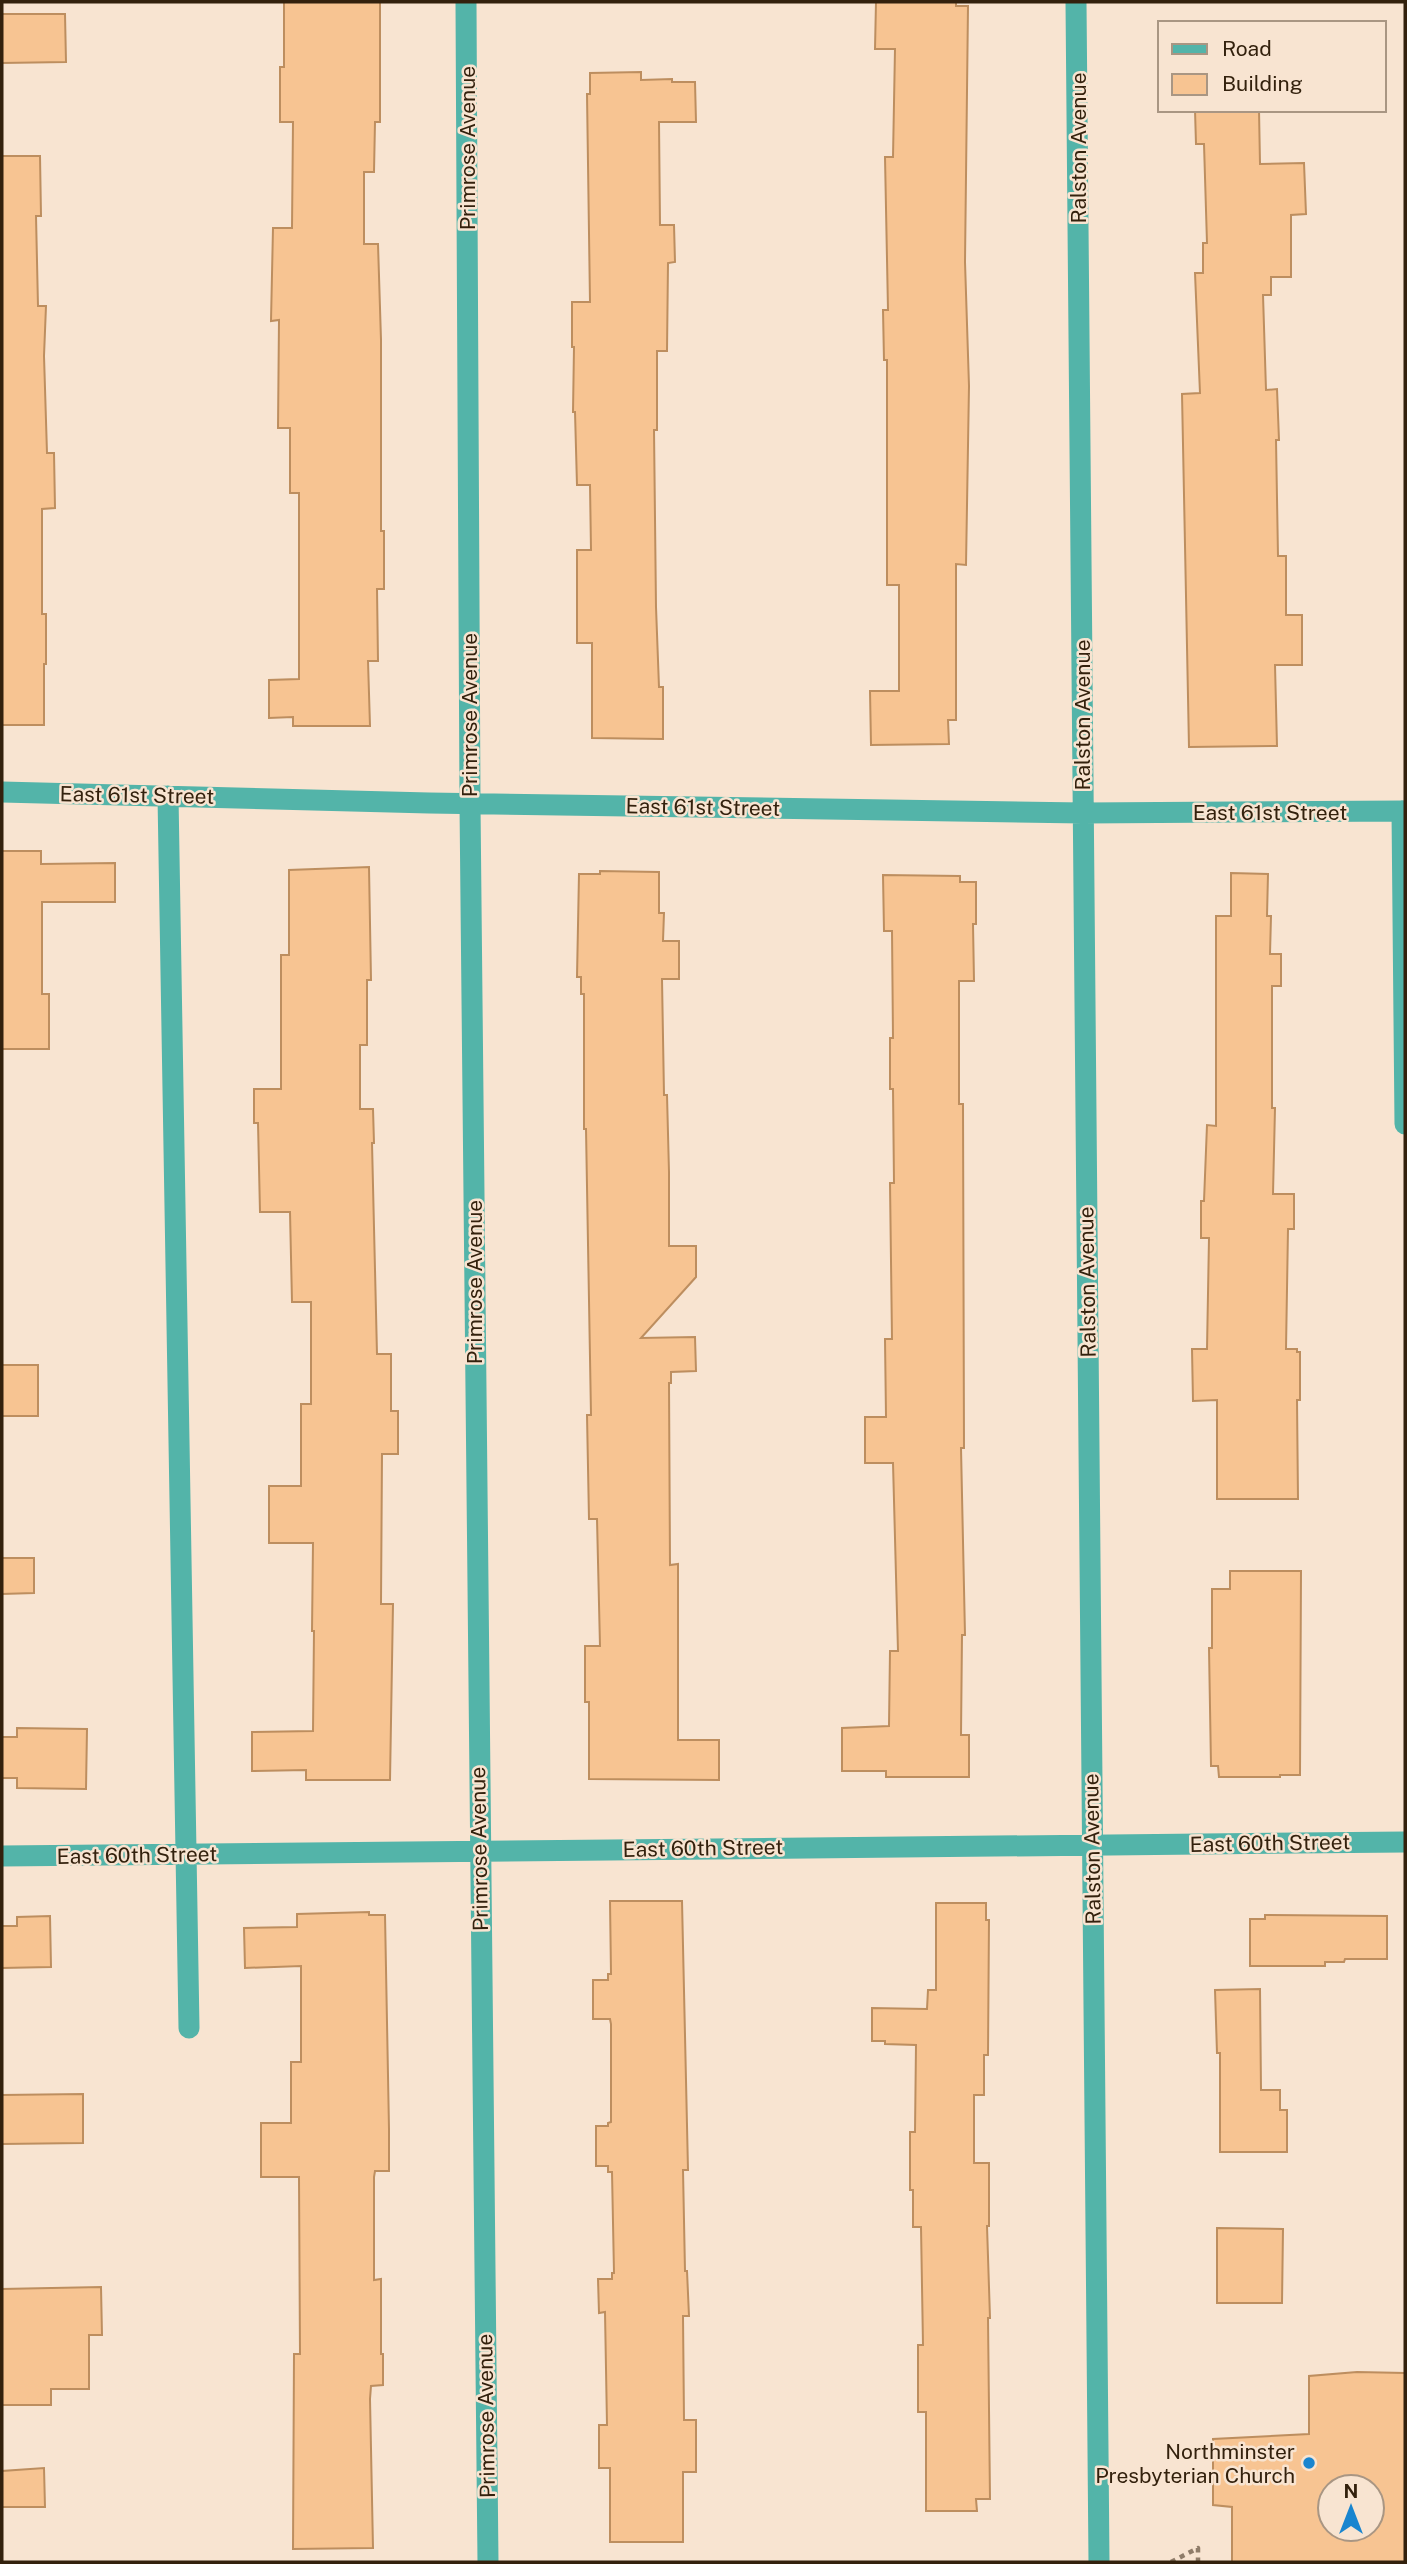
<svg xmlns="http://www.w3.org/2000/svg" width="1407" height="2564" font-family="'Public Sans',sans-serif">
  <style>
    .building { fill: #f7c492; stroke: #bd8e5f; stroke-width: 2; fill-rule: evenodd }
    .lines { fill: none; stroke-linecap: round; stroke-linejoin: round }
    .path { stroke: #8f7c69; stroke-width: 4.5; stroke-dasharray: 5 5; stroke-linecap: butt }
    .minor { stroke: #53b4a9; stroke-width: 21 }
    .poi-dot { fill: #1985cf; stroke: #f8e4d1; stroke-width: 2.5 }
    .labels { text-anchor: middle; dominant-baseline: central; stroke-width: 5; stroke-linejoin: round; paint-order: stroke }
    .street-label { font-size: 21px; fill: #33210d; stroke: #f8e4d1 }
    .poi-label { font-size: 21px; fill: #33210d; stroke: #f8e4d1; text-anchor: end }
  </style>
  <rect width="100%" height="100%" fill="#f8e4d1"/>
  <path class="building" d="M 284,2 L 380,2 L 380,122 L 375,122 L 374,172 L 364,172 L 364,244 L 378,244 L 381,340 L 381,531 L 384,531 L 384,589 L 377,589 L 378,661 L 368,661 L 370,726 L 293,726 L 293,717 L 269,718 L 269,680 L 299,679 L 299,493 L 290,493 L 290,428 L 278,428 L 279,320 L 271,321 L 273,228 L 292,228 L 293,122 L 280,122 L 280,67 L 284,67 Z
    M 876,2 L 956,2 L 956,6 L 968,6 L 965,262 L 969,386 L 966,565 L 956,564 L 956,720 L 948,720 L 949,744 L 871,745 L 870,691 L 899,691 L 899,585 L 887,585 L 887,360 L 884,360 L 883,310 L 888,310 L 885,157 L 893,157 L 895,49 L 875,49 Z
    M 2,14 L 65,14 L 66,62 L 2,63 Z
    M 641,72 L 641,80 L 672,79 L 672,82 L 695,82 L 696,122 L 659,122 L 660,225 L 674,225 L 675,262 L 668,263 L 667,351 L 657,351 L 657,430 L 654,430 L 656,607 L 659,687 L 663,687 L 663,739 L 592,738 L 592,643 L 577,643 L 577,550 L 591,550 L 590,485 L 577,485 L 575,412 L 573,412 L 574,347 L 572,347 L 572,302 L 590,302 L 587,94 L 590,94 L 590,73 Z
    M 1195,110 L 1259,110 L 1260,164 L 1304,163 L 1306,214 L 1291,215 L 1291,277 L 1271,277 L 1271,295 L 1263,295 L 1266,390 L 1277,389 L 1279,440 L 1276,440 L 1278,556 L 1286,556 L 1286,615 L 1302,615 L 1302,665 L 1275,665 L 1277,746 L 1189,747 L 1182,394 L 1200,393 L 1195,273 L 1203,273 L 1203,243 L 1207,243 L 1204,144 L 1196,144 Z
    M 2,156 L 40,156 L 41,216 L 36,216 L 38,306 L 46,306 L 44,356 L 47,453 L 54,453 L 55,508 L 42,509 L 42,614 L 46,614 L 46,664 L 44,664 L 44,725 L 2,725 Z
    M 2,851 L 41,851 L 41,864 L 115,863 L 115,902 L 42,902 L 42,994 L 49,994 L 49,1049 L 2,1049 Z
    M 369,867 L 371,980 L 367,980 L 367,1045 L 360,1045 L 360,1109 L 373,1109 L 374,1143 L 372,1143 L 377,1354 L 391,1354 L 391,1411 L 398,1411 L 398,1454 L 382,1454 L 381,1604 L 393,1604 L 390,1780 L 306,1780 L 306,1770 L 252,1771 L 252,1732 L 313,1731 L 314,1631 L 312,1631 L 313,1543 L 269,1543 L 269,1486 L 301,1486 L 301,1404 L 311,1404 L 311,1302 L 292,1302 L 290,1212 L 260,1212 L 258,1123 L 254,1123 L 254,1089 L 281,1089 L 281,955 L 289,955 L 289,870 Z
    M 600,871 L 659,872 L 659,913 L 664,913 L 663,941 L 679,941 L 679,979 L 662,979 L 664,1095 L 667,1095 L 669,1172 L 669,1246 L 696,1246 L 696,1277 L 641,1338 L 695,1337 L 696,1371 L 671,1372 L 671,1383 L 669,1383 L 670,1565 L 678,1564 L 678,1740 L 719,1740 L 719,1780 L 589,1779 L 589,1702 L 585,1702 L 585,1646 L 600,1646 L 597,1519 L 589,1519 L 587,1415 L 591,1415 L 586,1129 L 584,1129 L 584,994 L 581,994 L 581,977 L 577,977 L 579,874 L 600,874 Z
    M 1231,873 L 1268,874 L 1267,916 L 1271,916 L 1270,954 L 1281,954 L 1281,986 L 1272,986 L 1272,1108 L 1275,1108 L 1273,1194 L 1294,1194 L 1294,1229 L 1288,1229 L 1286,1349 L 1297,1349 L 1297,1352 L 1300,1352 L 1300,1400 L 1297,1400 L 1298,1499 L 1217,1499 L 1217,1400 L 1193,1401 L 1192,1349 L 1207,1349 L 1209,1238 L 1201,1238 L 1201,1201 L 1204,1201 L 1207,1125 L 1216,1126 L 1216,916 L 1231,916 Z
    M 883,875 L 960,876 L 960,882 L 976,882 L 976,924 L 973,924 L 974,981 L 959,981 L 959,1104 L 963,1104 L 964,1448 L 961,1448 L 965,1635 L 962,1635 L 961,1735 L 969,1735 L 969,1777 L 886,1777 L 886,1771 L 842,1771 L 842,1728 L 889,1726 L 890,1651 L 898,1651 L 893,1463 L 865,1463 L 865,1417 L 886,1417 L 885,1339 L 892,1339 L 890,1183 L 894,1183 L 893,1089 L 890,1089 L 890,1038 L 893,1038 L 892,931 L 884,931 Z
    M 2,1365 L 38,1365 L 38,1416 L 2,1416 Z
    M 2,1558 L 34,1558 L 34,1593 L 2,1594 Z
    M 1230,1571 L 1301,1571 L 1300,1775 L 1280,1775 L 1280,1777 L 1219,1777 L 1218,1766 L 1211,1766 L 1209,1648 L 1212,1648 L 1212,1589 L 1230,1589 Z
    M 17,1728 L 87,1729 L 86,1789 L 17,1788 L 17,1778 L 2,1778 L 2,1737 L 17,1737 Z
    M 610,1901 L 682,1901 L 688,2170 L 683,2170 L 685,2271 L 687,2271 L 689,2316 L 683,2316 L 684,2420 L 696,2420 L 696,2472 L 683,2472 L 683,2542 L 610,2542 L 610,2468 L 599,2468 L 599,2425 L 607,2425 L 605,2312 L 599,2313 L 598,2279 L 612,2279 L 612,2273 L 614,2273 L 612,2172 L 608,2172 L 608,2166 L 596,2166 L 596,2126 L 608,2126 L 608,2123 L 611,2122 L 611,2024 L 610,2019 L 593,2019 L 593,1980 L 608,1980 L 608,1974 L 611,1974 Z
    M 936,1903 L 986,1903 L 986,1920 L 989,1920 L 988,2055 L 984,2055 L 984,2095 L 974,2095 L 974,2163 L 989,2163 L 989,2226 L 987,2226 L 990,2318 L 988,2318 L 990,2499 L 976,2499 L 977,2511 L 926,2511 L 926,2412 L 918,2412 L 918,2345 L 923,2345 L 921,2227 L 913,2227 L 913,2190 L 910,2190 L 910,2132 L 915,2132 L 916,2045 L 885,2044 L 885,2041 L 872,2041 L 872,2008 L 927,2009 L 928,1990 L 936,1990 Z
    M 369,1912 L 369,1915 L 385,1915 L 389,2129 L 389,2171 L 375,2171 L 374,2177 L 374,2280 L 381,2279 L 381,2354 L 383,2354 L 383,2385 L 371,2386 L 370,2399 L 373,2548 L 293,2549 L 294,2354 L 300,2354 L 299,2177 L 261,2177 L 261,2123 L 291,2123 L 291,2062 L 301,2062 L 301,1966 L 245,1968 L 244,1928 L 297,1927 L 297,1914 Z
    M 1265,1915 L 1387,1916 L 1387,1959 L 1345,1959 L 1344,1962 L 1325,1962 L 1325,1966 L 1250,1966 L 1250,1919 L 1265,1919 Z
    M 50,1916 L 51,1967 L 2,1968 L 2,1926 L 17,1926 L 17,1917 Z
    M 1260,1989 L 1261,2090 L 1280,2090 L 1280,2110 L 1287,2110 L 1287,2152 L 1220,2152 L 1220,2053 L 1217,2053 L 1215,1990 Z
    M 83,2094 L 83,2143 L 2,2144 L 2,2095 Z
    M 1217,2228 L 1283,2229 L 1282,2303 L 1217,2303 Z
    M 101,2287 L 102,2335 L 89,2335 L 89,2389 L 51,2389 L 51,2405 L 2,2405 L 2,2289 Z
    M 1357,2372 L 1405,2373 L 1405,2562 L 1232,2562 L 1232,2507 L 1213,2505 L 1213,2439 L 1309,2434 L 1309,2376 ZM 1330,2487 L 1372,2487 L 1372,2529 L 1330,2529 Z
    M 44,2468 L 45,2507 L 2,2507 L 2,2471 Z"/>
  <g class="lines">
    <path class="path" d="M 1171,2562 L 1198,2548 L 1198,2562"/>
    <path class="minor" d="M 466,2 L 470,804 L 488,2562
      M 1076,2 L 1099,2562
      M 2,792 L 429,803 L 1083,813 L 1405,811
      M 168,796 L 189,2028
      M 1402,811 L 1405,1124
      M 2,1856 L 1405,1842"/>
  </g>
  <circle class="poi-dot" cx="1309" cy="2463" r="7"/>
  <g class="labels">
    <g class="street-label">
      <text transform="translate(467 148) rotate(-90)">Primrose Avenue</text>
      <text transform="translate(1078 148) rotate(-90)">Ralston Avenue</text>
      <text transform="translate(469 715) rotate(-90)">Primrose Avenue</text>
      <text transform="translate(1082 715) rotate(-90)">Ralston Avenue</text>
      <text transform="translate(137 795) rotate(1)">East 61st Street</text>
      <text transform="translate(703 807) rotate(1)">East 61st Street</text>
      <text x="1270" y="812">East 61st Street</text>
      <text transform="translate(474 1282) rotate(-90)">Primrose Avenue</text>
      <text transform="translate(1087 1282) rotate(-91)">Ralston Avenue</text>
      <text transform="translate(1270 1843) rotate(-1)">East 60th Street</text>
      <text transform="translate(703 1848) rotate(-1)">East 60th Street</text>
      <text transform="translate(479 1849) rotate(-91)">Primrose Avenue</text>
      <text transform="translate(1092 1849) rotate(-91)">Ralston Avenue</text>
      <text transform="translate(137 1855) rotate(-1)">East 60th Street</text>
      <text transform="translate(486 2416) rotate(-91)">Primrose Avenue</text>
    </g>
    <g class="poi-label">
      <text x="1295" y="2451">Northminster<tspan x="1295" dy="24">Presbyterian Church</tspan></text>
    </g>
  </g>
  <rect width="1407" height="2564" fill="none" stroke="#33210d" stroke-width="7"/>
  <rect x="1158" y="21" width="228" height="91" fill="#f8e4d1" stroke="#a99683" stroke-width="2"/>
  <rect x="1172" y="44" width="35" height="10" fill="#53b4a9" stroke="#a99683" stroke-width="2"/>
  <text x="1222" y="56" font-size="21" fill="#33210d">Road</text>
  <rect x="1172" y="74" width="35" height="21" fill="#f7c492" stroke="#a99683" stroke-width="2"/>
  <text x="1222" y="91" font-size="21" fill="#33210d">Building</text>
  <g transform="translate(1351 2508)"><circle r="33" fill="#f8e4d1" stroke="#a99683" stroke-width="2"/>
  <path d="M0-5L12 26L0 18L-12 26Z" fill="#1985cf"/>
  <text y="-10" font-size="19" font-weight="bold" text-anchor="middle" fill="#33210d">N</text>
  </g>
</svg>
